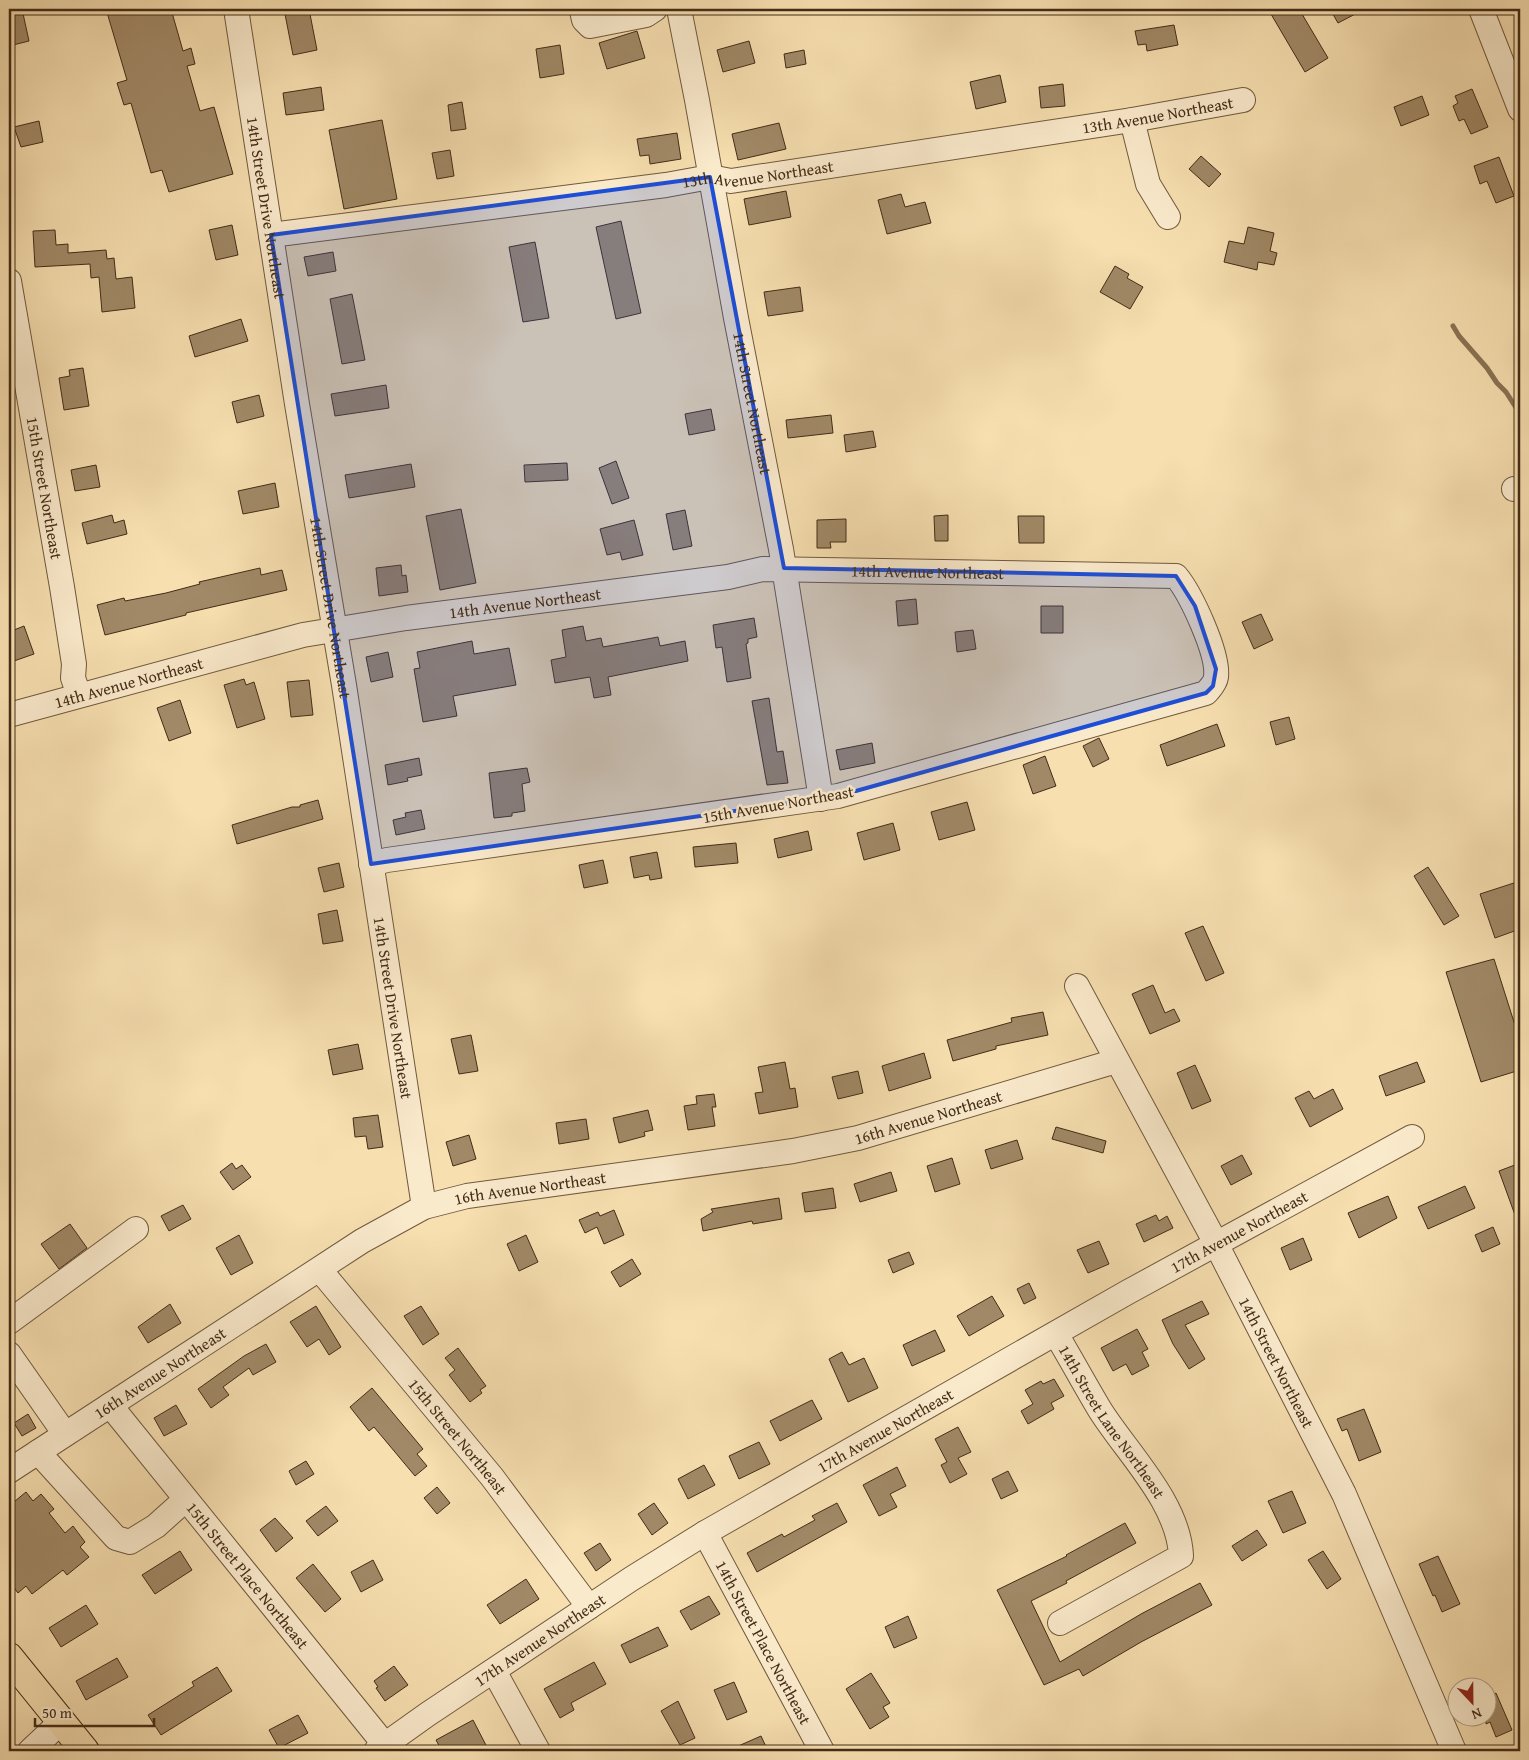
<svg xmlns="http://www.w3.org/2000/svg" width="1529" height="1760" font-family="'Gentium Book Plus',serif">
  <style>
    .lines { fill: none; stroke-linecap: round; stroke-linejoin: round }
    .stream { stroke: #8a7354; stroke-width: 5 }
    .building { fill: #a18967; stroke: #432c17 }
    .minor-casing { stroke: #70593d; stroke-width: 26 }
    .major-casing { stroke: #432c17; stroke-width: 30 }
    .minor { stroke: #faeacc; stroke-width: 24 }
    .major { stroke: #f7dfb0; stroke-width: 28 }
    .marked { fill: #1d4ed8; fill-opacity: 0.2; stroke: #1d4ed8; stroke-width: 4; stroke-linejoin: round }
    .labels { text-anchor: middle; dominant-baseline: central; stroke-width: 5; stroke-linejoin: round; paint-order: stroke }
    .street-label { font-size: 16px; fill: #432c17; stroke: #faeacc }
  </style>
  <rect width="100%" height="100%" fill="#f7dfb0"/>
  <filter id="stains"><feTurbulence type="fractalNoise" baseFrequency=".004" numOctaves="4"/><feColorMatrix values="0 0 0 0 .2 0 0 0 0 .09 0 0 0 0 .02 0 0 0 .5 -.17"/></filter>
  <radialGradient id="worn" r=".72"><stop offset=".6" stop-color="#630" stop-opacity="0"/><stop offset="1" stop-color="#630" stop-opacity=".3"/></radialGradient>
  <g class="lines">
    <path class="stream" d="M 1453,326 L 1459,336 L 1487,368 L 1497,383 L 1506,392 L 1520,414"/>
  </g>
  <path class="building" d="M 9,9 L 22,9 L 29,41 L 9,46 Z
    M 106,9 L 171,9 L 183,51 L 191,48 L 195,64 L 187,66 L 200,111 L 214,107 L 233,174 L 169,192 L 162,170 L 151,173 L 131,103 L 124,105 L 117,83 L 127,80 Z
    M 284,9 L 309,9 L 317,50 L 293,55 Z
    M 1268,9 L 1299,9 L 1328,58 L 1305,72 Z
    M 1330,9 L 1365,9 L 1338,23 Z
    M 1174,25 L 1178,45 L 1147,51 L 1146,44 L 1138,45 L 1135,31 Z
    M 637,31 L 645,58 L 607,69 L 599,43 Z
    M 749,41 L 755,63 L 723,72 L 717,50 Z
    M 560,45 L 564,74 L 540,78 L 536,49 Z
    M 804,50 L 806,64 L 786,68 L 784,54 Z
    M 1000,75 L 1006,102 L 976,109 L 970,82 Z
    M 1063,84 L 1065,106 L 1041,108 L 1039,87 Z
    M 321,87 L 324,110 L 286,115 L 283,93 Z
    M 1472,89 L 1488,127 L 1471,134 L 1464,119 L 1459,121 L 1453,106 L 1458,103 L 1455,96 Z
    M 1422,96 L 1429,115 L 1401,126 L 1394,107 Z
    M 462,102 L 466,129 L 451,131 L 448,105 Z
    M 382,120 L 397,199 L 344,209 L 329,130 Z
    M 39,121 L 43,142 L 21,147 L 14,127 Z
    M 779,123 L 786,149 L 738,160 L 732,134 Z
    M 677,133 L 681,159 L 650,164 L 649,155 L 640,156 L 637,139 Z
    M 450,150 L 454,176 L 437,179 L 432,153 Z
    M 1201,156 L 1221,174 L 1209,187 L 1189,169 Z
    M 1499,157 L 1514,196 L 1496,203 L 1487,181 L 1480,184 L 1474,166 Z
    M 786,191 L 791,217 L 749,225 L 744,199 Z
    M 901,194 L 905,207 L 925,202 L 931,223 L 887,234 L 878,200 Z
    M 621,221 L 641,313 L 616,319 L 596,227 Z
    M 232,225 L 238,255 L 216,260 L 209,230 Z
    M 1248,227 L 1274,233 L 1270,251 L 1277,253 L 1274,265 L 1258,262 L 1257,270 L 1224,262 L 1229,241 L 1244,244 Z
    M 55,230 L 56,245 L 68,244 L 68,253 L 106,250 L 107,259 L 114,258 L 116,279 L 132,277 L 135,308 L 102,312 L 99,277 L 91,278 L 90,264 L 35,267 L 33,231 Z
    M 535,242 L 549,318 L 523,322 L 509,247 Z
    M 333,252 L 336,271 L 308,276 L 304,257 Z
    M 1115,266 L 1129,274 L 1127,278 L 1143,287 L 1130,309 L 1100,292 Z
    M 800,287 L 803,311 L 768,316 L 764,292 Z
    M 352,294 L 365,360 L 342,364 L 330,299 Z
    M 241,319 L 248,341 L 195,357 L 189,336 Z
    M 83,368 L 89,406 L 64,410 L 59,378 L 70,376 L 69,370 Z
    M 386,385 L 389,408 L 335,416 L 331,394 Z
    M 259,395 L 264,416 L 237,423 L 232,402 Z
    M 711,409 L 715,430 L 689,435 L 685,414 Z
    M 831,415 L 833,433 L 788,438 L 786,420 Z
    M 873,431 L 876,447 L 846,452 L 844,435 Z
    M 616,461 L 629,498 L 612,504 L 599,468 Z
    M 567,463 L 568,480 L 525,482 L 524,465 Z
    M 411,464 L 415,487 L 349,498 L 345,475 Z
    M 96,465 L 100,487 L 75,491 L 71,470 Z
    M 275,483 L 279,507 L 243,514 L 238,491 Z
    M 461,509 L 476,583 L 440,590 L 426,516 Z
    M 685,510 L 692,546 L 673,550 L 666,514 Z
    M 112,515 L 114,523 L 124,520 L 127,534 L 87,544 L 82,523 Z
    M 948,515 L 948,541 L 935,541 L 934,516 Z
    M 1018,516 L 1044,516 L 1044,543 L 1019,543 Z
    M 846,519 L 846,542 L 830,542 L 831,548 L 817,548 L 817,520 Z
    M 634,520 L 643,555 L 622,560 L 620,552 L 607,555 L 600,529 Z
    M 401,565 L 402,576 L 406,575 L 408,592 L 379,596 L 376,568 Z
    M 260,568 L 261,575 L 282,570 L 287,590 L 186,613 L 186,615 L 105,635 L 97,605 L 124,598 L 125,601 L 166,593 L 200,584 L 199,582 Z
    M 916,599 L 918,624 L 898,626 L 896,601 Z
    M 1041,606 L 1063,606 L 1063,633 L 1041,633 Z
    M 1261,614 L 1273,640 L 1254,649 L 1242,622 Z
    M 754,618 L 757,637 L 748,639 L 748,643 L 746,644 L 751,678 L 727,682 L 722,647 L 716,648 L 713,625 Z
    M 24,626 L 34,654 L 14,661 L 9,648 L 9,632 Z
    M 583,626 L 586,641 L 601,638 L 603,647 L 658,637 L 660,646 L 685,641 L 688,661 L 608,677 L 611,695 L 594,698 L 590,677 L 555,683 L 551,660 L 566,657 L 562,630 Z
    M 973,630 L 976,649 L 957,652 L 955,632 Z
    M 472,641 L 474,654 L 509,648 L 516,685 L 453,696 L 457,716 L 423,722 L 414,669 L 420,668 L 417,652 Z
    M 388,652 L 393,677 L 371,682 L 366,657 Z
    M 244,679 L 246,685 L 254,682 L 265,719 L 237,728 L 224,685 Z
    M 309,680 L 313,715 L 291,717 L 287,682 Z
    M 769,698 L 777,752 L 783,751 L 788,783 L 767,785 L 752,701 Z
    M 180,700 L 191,733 L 169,741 L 157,708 Z
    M 1289,717 L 1295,739 L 1276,745 L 1270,722 Z
    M 1217,724 L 1225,746 L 1167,766 L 1160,745 Z
    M 1099,738 L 1109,759 L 1093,767 L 1083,746 Z
    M 872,743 L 875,763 L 840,770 L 836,750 Z
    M 1045,756 L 1056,786 L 1033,794 L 1023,765 Z
    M 419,758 L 422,775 L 407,778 L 408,781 L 388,785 L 385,765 Z
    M 527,768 L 530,782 L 522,784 L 525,811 L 512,813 L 512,816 L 494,818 L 489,773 Z
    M 318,800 L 323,819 L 237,844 L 232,825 L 292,807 L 300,807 L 300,805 Z
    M 967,802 L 975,830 L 939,840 L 931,812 Z
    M 421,810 L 425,829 L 396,835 L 393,820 L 406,817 L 405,813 Z
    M 893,823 L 900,850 L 864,860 L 857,833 Z
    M 808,831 L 812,850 L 778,858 L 774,839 Z
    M 736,843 L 738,863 L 695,867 L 693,847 Z
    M 657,852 L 662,878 L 650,880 L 649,875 L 634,878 L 630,857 Z
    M 603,860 L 608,883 L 584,888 L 579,865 Z
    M 339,863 L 344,887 L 324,892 L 318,868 Z
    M 1428,867 L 1459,916 L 1444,925 L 1414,876 Z
    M 1520,881 L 1520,929 L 1495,938 L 1480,894 Z
    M 337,910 L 343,941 L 323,944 L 318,914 Z
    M 1203,926 L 1224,973 L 1206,981 L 1185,933 Z
    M 1494,959 L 1520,1041 L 1520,1070 L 1481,1082 L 1446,972 Z
    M 1153,985 L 1165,1013 L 1174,1009 L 1180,1021 L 1150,1034 L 1132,994 Z
    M 1043,1012 L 1048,1035 L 996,1046 L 996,1049 L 953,1061 L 947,1040 L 1012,1022 L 1011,1018 Z
    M 471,1035 L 478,1071 L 459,1074 L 451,1039 Z
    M 358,1044 L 363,1069 L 333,1075 L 328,1050 Z
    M 924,1053 L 931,1078 L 889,1091 L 882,1066 Z
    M 785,1062 L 790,1089 L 795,1088 L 798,1107 L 759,1114 L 755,1093 L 763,1092 L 758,1067 Z
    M 1417,1062 L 1425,1082 L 1386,1096 L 1379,1076 Z
    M 1195,1065 L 1211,1101 L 1192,1109 L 1177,1073 Z
    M 858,1071 L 863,1093 L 838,1099 L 832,1077 Z
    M 1333,1089 L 1343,1109 L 1310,1127 L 1295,1098 L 1309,1091 L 1314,1099 Z
    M 714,1094 L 716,1107 L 712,1107 L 715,1126 L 688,1130 L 684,1106 L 697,1104 L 696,1096 Z
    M 648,1110 L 653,1130 L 644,1132 L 645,1136 L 619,1143 L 613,1118 Z
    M 378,1115 L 383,1147 L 368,1149 L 366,1136 L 355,1137 L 353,1118 Z
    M 586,1119 L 589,1139 L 559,1144 L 556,1123 Z
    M 1056,1127 L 1106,1141 L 1103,1153 L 1052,1139 Z
    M 469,1135 L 476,1159 L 453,1166 L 446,1142 Z
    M 1017,1140 L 1023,1159 L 991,1169 L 985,1150 Z
    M 1242,1155 L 1252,1174 L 1231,1185 L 1221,1166 Z
    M 952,1158 L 960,1184 L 935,1192 L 927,1166 Z
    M 232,1163 L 236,1169 L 242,1165 L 251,1177 L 233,1190 L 220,1172 Z
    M 1520,1163 L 1520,1226 L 1519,1226 L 1499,1171 Z
    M 891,1172 L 897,1191 L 860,1202 L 854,1184 Z
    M 1465,1186 L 1475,1208 L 1428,1229 L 1418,1207 Z
    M 833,1188 L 836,1208 L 805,1212 L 802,1193 Z
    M 1388,1196 L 1397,1218 L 1359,1238 L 1348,1213 Z
    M 779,1198 L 782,1219 L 753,1224 L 752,1221 L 703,1231 L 701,1219 L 713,1212 L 711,1209 Z
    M 183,1205 L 191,1219 L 169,1231 L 161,1216 Z
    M 614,1210 L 624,1235 L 604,1244 L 597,1227 L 585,1233 L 579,1220 L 598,1212 L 600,1216 Z
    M 1156,1215 L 1159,1221 L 1167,1216 L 1173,1228 L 1144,1242 L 1136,1224 Z
    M 70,1224 L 87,1248 L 59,1269 L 41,1244 Z
    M 1493,1227 L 1500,1244 L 1482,1252 L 1475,1235 Z
    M 239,1235 L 253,1263 L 231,1275 L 216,1248 Z
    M 526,1235 L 538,1262 L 519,1271 L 507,1244 Z
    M 1303,1238 L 1312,1260 L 1290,1270 L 1281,1248 Z
    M 1099,1241 L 1109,1264 L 1088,1273 L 1077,1250 Z
    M 909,1252 L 914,1264 L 893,1273 L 888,1260 Z
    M 632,1259 L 641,1274 L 620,1287 L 611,1272 Z
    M 1029,1283 L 1036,1298 L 1024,1304 L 1017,1289 Z
    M 992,1296 L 1004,1316 L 969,1336 L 957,1316 Z
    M 1202,1301 L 1209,1314 L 1185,1325 L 1205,1359 L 1189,1369 L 1173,1344 L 1162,1320 Z
    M 170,1304 L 181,1323 L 148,1343 L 138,1327 Z
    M 316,1306 L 341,1347 L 329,1355 L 319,1339 L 307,1347 L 290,1322 Z
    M 421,1306 L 439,1334 L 423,1345 L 404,1316 Z
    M 1137,1329 L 1148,1349 L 1142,1352 L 1149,1366 L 1132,1375 L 1126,1364 L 1113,1371 L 1101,1348 Z
    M 935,1330 L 945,1351 L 912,1366 L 903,1345 Z
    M 266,1344 L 276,1362 L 253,1375 L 249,1368 L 223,1387 L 229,1395 L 211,1408 L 198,1389 L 244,1356 Z
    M 458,1348 L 486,1386 L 480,1390 L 482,1393 L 470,1402 L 449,1375 L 455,1370 L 445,1358 Z
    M 842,1352 L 849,1365 L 864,1358 L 878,1388 L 848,1402 L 829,1359 Z
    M 1054,1379 L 1064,1396 L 1051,1403 L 1054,1409 L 1028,1424 L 1021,1411 L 1033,1404 L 1025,1390 L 1041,1381 L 1043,1384 Z
    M 372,1388 L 423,1449 L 417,1454 L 427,1466 L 415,1476 L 374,1427 L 369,1431 L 350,1407 Z
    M 812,1400 L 822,1419 L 780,1441 L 770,1421 Z
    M 176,1405 L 187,1424 L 164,1436 L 154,1418 Z
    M 1364,1409 L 1381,1452 L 1359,1461 L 1347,1429 L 1342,1431 L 1337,1419 Z
    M 28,1414 L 36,1428 L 22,1436 L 14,1423 Z
    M 958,1427 L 971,1452 L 958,1458 L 967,1474 L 950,1483 L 941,1465 L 947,1462 L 935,1439 Z
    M 759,1442 L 770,1464 L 739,1479 L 729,1456 Z
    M 306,1461 L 314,1474 L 296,1485 L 289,1471 Z
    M 704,1465 L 715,1485 L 688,1499 L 678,1479 Z
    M 897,1467 L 906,1486 L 890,1494 L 897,1507 L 879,1516 L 863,1485 Z
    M 1008,1471 L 1018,1491 L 1001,1499 L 992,1479 Z
    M 437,1487 L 450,1503 L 437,1514 L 424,1498 Z
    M 1292,1491 L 1306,1523 L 1283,1533 L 1268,1501 Z
    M 26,1492 L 33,1501 L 41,1494 L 54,1509 L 49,1513 L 65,1533 L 73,1526 L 85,1542 L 80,1547 L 89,1557 L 67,1575 L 63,1570 L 32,1594 L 26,1586 L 18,1593 L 9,1581 L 9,1506 Z
    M 654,1503 L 668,1523 L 652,1535 L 638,1514 Z
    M 837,1503 L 847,1522 L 757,1572 L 747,1553 L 782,1534 L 784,1537 L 815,1520 L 812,1516 Z
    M 326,1506 L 338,1521 L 318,1536 L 306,1521 Z
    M 275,1518 L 293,1538 L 276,1552 L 260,1530 Z
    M 1125,1523 L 1136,1543 L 1066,1581 L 1067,1583 L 1031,1601 L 1060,1662 L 1141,1614 L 1200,1583 L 1212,1605 L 1141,1642 L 1083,1676 L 1079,1669 L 1044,1685 L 997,1590 L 1067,1556 L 1066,1555 Z
    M 1257,1530 L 1267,1545 L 1242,1561 L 1232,1546 Z
    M 600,1543 L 611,1560 L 596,1571 L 584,1553 Z
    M 180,1551 L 192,1570 L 155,1594 L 142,1575 Z
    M 1323,1551 L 1341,1579 L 1327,1589 L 1308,1560 Z
    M 1438,1556 L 1460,1604 L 1442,1612 L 1435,1595 L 1433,1596 L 1419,1564 Z
    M 373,1560 L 383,1580 L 361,1592 L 351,1572 Z
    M 313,1564 L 341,1599 L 325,1612 L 296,1578 Z
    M 526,1579 L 539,1599 L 500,1624 L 487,1605 Z
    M 709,1596 L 720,1614 L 691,1630 L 680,1611 Z
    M 86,1605 L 98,1624 L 61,1647 L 49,1628 Z
    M 908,1616 L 917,1638 L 894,1648 L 885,1627 Z
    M 658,1627 L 668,1646 L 630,1663 L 621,1645 Z
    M 117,1658 L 128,1677 L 86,1700 L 76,1681 Z
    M 594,1662 L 606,1684 L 571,1703 L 574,1710 L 560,1718 L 544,1689 Z
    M 394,1666 L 408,1685 L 385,1701 L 376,1688 L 378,1687 L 374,1681 Z
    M 217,1667 L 232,1691 L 161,1735 L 148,1715 L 194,1686 L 192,1682 Z
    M 871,1673 L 890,1703 L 883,1707 L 889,1717 L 870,1729 L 846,1689 Z
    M 734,1682 L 747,1712 L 727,1720 L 714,1690 Z
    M 1496,1693 L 1512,1730 L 1496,1737 L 1490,1722 L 1486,1724 L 1486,1698 Z
    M 678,1701 L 695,1738 L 680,1745 L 661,1711 Z
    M 298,1715 L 308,1733 L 279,1748 L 269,1730 Z
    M 473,1720 L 489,1751 L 442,1751 L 436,1740 Z
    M 761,1736 L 768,1751 L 727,1751 Z"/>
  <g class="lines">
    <g class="minor-casing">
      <g id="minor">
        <path id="s1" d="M 236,9 L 297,404 L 344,685 L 424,1207"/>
        <path d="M 585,9 L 582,11 L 584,20 L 590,26 L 646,15 L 655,9"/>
        <path id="s2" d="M 679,9 L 697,100 L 736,318 L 781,549 L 821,799"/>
        <path d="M 1481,9 L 1520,109"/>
        <path d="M 1132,120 L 1148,184 L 1168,217"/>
        <path id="s3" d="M 271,235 L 666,185 L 710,177 L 731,181 L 1132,120 L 1243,100"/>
        <path id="s4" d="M 9,281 L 62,587 L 74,664 L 73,678 L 79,695"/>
        <path d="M 1514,489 L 1520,489"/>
        <path id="s5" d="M 9,715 L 303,635 L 406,618 L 728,577 L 763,569 L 1176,576 C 1191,594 1219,654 1216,677 C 1215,684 1210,688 1206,693 L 838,796 L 387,860 L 371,864"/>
        <path id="s6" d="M 1077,986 L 1211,1234 L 1344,1494 L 1454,1751"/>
        <path id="s7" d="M 320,1270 L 492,1477 L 589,1607"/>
        <path d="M 9,1322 L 136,1229"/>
        <path id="s8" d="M 1056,1334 C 1071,1359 1085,1385 1100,1410 C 1127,1453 1179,1503 1181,1556 L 1060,1623"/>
        <path d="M 9,1354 L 65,1434"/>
        <path id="s9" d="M 110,1405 L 385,1745"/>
        <path d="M 38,1452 L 116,1538 L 130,1542 L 156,1526 L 185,1500"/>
        <path id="s10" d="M 9,1471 L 362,1241 L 424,1207 L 467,1196 L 793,1151 L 858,1138 L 1116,1061"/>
        <path id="s11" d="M 705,1533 L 822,1751"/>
        <path d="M 494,1671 L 538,1751"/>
        <path d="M 30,1751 L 62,1721"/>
        <path id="s12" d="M 376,1751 L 428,1714 L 631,1579 L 705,1533 L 1128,1292 L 1412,1137"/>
      </g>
    </g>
    <g class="major-casing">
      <path id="major" d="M 9,1657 L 85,1751"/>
    </g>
    <use href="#minor" class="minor"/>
    <use href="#major" class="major"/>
  </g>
  <path class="marked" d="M 710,177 L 784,568 L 1176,576 L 1195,606 L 1216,669 L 1213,686 L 1206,693 L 838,796 L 371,864 L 271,235 Z"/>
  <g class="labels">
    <g class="street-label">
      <text stroke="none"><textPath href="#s3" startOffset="896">13th Avenue Northeast</textPath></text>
      <text stroke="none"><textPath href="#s3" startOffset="491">13th Avenue Northeast</textPath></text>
      <text stroke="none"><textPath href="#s1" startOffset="201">14th Street Drive Northeast</textPath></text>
      <text stroke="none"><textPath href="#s2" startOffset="401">14th Street Northeast</textPath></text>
      <text stroke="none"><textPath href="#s4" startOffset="210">15th Street Northeast</textPath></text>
      <text stroke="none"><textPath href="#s5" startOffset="934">14th Avenue Northeast</textPath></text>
      <text stroke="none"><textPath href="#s5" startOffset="529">14th Avenue Northeast</textPath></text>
      <text stroke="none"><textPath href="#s1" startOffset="606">14th Street Drive Northeast</textPath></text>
      <text stroke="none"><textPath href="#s5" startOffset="124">14th Avenue Northeast</textPath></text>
      <text transform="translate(778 804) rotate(-10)">15th Avenue Northeast</text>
      <text stroke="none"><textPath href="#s1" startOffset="1011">14th Street Drive Northeast</textPath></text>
      <text stroke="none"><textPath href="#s10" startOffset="1005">16th Avenue Northeast</textPath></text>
      <text stroke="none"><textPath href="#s10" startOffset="600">16th Avenue Northeast</textPath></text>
      <text stroke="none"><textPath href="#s12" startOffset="1008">17th Avenue Northeast</textPath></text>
      <text stroke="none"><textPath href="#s6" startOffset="426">14th Street Northeast</textPath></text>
      <text stroke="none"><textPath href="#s10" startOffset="180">16th Avenue Northeast</textPath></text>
      <text stroke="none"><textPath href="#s8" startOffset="104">14th Street Lane Northeast</textPath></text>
      <text stroke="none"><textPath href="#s12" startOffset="602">17th Avenue Northeast</textPath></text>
      <text stroke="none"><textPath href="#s7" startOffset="216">15th Street Northeast</textPath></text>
      <text stroke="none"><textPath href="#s9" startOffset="219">15th Street Place Northeast</textPath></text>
      <text stroke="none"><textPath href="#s12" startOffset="198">17th Avenue Northeast</textPath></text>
      <text stroke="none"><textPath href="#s11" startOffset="124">14th Street Place Northeast</textPath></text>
    </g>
  </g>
  <rect width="1529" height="1760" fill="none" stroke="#f7dfb0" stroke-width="30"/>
  <rect x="10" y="10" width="1509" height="1740" fill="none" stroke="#432c17" stroke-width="2.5"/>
  <rect x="15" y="15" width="1499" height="1730" fill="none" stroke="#432c17"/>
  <g transform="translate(1472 1702) rotate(158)"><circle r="24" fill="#faeacc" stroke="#b19e84"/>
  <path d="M0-4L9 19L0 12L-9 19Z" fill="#8f2418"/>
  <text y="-8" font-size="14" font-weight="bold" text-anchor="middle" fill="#432c17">N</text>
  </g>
  <path d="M35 1718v8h119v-8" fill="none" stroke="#432c17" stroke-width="2.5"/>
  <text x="42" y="1718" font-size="15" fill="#432c17" stroke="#faeacc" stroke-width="4" paint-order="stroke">50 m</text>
  <rect width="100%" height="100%" filter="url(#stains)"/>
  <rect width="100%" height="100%" fill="url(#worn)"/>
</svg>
